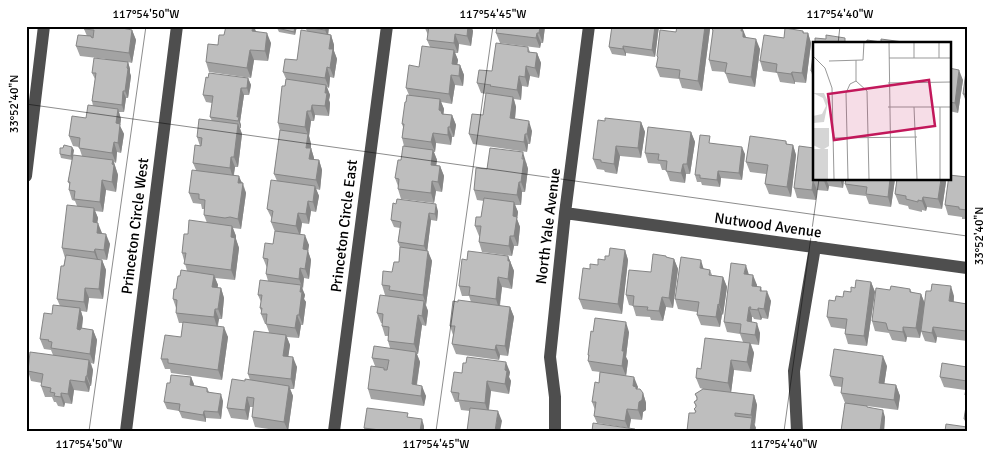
<svg xmlns="http://www.w3.org/2000/svg" width="993" height="457" font-family="Signika,sans-serif">
  <style>
    .lines { fill: none; stroke-linecap: round; stroke-linejoin: round }
    .minor { stroke: #4e4e4e; stroke-width: 12 }
    .wall { fill: #a3a3a3 }
    .shaded-wall { fill: #858585 }
    .building { fill: #bebebe; stroke: #858585 }
    .ticks { fill: none; stroke: #000; stroke-width: 1; stroke-opacity: 0.45 }
    .labels { text-anchor: middle; dominant-baseline: central; stroke-width: 4; stroke-linejoin: round; paint-order: stroke }
    .street-label { font-size: 15px; fill: #000; stroke: #fff }
    .inset-road { fill: none; stroke: #999; stroke-width: 1 }
    .view { fill: #c2185b; fill-opacity: 0.15; stroke: #c2185b; stroke-width: 2.5 }
    .inset-edge { fill: none; stroke: #000; stroke-width: 2.5 }
    .neatline { fill: none; stroke: #000; stroke-width: 2 }
    .ticks-label { font-size: 12px; text-anchor: middle; fill: #000 }
  </style>
  <rect width="100%" height="100%" fill="#fff"/>
  <g class="lines">
    <path class="minor" d="M 26,176 L 44,26
      M 565,213 L 967,268
      M 126,431 L 177,26
      M 334,431 L 387,26
      M 555,431 L 555,397 L 550,357 L 565,213 L 589,26
      M 797,431 L 794,371 L 815,247"/>
  </g>
  <path class="wall" d="M 254,26 L 256,32 L 271,43 L 268,61 L 254,60 L 251,78 L 209,72 L 206,62 L 224,35 Z
    M 278,26 L 297,26 L 295,35 L 279,32 L 277,28 Z
    M 329,26 L 328,34 L 331,35 L 334,45 L 334,51 L 337,59 L 334,78 L 330,77 L 329,88 L 327,87 L 330,95 L 329,100 L 330,103 L 329,116 L 315,115 L 314,121 L 311,121 L 309,136 L 311,144 L 311,148 L 314,158 L 314,160 L 319,160 L 322,170 L 320,190 L 316,189 L 319,196 L 316,212 L 311,211 L 309,224 L 302,223 L 300,234 L 309,245 L 308,251 L 311,260 L 309,279 L 304,278 L 302,289 L 305,295 L 304,299 L 306,302 L 303,325 L 301,325 L 299,338 L 287,337 L 290,345 L 288,356 L 297,367 L 294,389 L 290,389 L 293,396 L 288,431 L 282,431 L 255,427 L 252,417 L 253,407 L 250,407 L 248,420 L 231,418 L 227,408 L 245,381 L 250,380 L 248,374 L 269,332 L 266,324 L 265,324 L 261,314 L 261,311 L 260,308 L 261,302 L 258,295 L 268,281 L 266,274 L 267,268 L 263,258 L 273,244 L 275,232 L 271,222 L 272,219 L 267,209 L 277,181 L 274,174 L 280,131 L 278,123 L 286,79 L 283,72 L 297,60 L 307,31 L 305,27 Z
    M 424,26 L 471,26 L 473,31 L 471,46 L 459,44 L 458,53 L 455,53 L 458,60 L 457,64 L 460,65 L 464,75 L 463,86 L 455,85 L 452,104 L 441,102 L 444,109 L 443,114 L 452,115 L 456,125 L 454,137 L 452,137 L 451,145 L 436,143 L 435,152 L 434,152 L 437,160 L 436,165 L 440,166 L 444,176 L 442,192 L 436,191 L 434,203 L 401,199 L 398,189 L 398,186 L 395,178 L 401,160 L 404,146 L 402,138 L 403,127 L 402,124 L 406,102 L 409,95 L 406,88 L 419,67 L 430,47 L 427,40 L 428,35 Z
    M 659,26 L 655,57 L 626,53 L 626,56 L 612,54 L 609,47 Z
    M 677,26 L 709,26 L 710,29 L 702,91 L 682,88 L 679,79 L 660,77 L 656,67 L 658,58 L 657,56 L 676,32 Z
    M 545,27 L 543,43 L 541,43 L 540,48 L 500,43 L 496,33 Z
    M 84,29 L 132,30 L 136,40 L 132,63 L 128,62 L 130,69 L 130,73 L 131,76 L 128,98 L 126,98 L 124,112 L 119,112 L 121,119 L 120,126 L 124,134 L 121,153 L 117,152 L 116,163 L 114,162 L 118,175 L 116,192 L 106,190 L 103,212 L 95,211 L 98,218 L 97,223 L 102,234 L 110,244 L 107,260 L 98,259 L 102,260 L 106,270 L 103,299 L 89,298 L 87,312 L 81,311 L 83,318 L 82,329 L 93,330 L 97,340 L 94,364 L 91,363 L 93,370 L 91,386 L 90,386 L 89,392 L 74,390 L 72,404 L 65,403 L 64,407 L 58,406 L 56,402 L 54,402 L 52,397 L 45,397 L 41,386 L 42,383 L 31,381 L 28,371 L 53,355 L 51,350 L 44,349 L 40,339 L 52,314 L 60,306 L 57,299 L 65,258 L 62,248 L 77,206 L 75,201 L 72,200 L 69,190 L 70,185 L 68,182 L 72,160 L 61,158 L 60,154 L 74,150 L 73,155 L 82,156 L 79,147 L 73,146 L 69,136 L 86,118 L 93,106 L 92,101 L 95,79 L 92,73 L 106,59 L 80,56 L 76,46 L 87,36 Z
    M 712,29 L 746,37 L 760,49 L 755,87 L 729,83 L 725,72 L 712,71 L 709,60 L 713,32 Z
    M 803,31 L 804,33 L 808,33 L 811,43 L 806,83 L 795,82 L 795,84 L 780,82 L 777,73 L 763,71 L 760,61 L 784,38 Z
    M 814,46 L 814,81 L 811,71 Z
    M 528,47 L 530,52 L 537,53 L 541,63 L 539,78 L 530,76 L 528,87 L 522,86 L 521,100 L 514,99 L 516,107 L 515,119 L 532,131 L 530,144 L 528,144 L 527,152 L 473,144 L 469,134 L 483,115 L 486,94 L 481,93 L 477,83 L 492,71 Z
    M 967,64 L 967,104 L 963,94 Z
    M 949,68 L 963,80 L 958,113 L 949,111 Z
    M 248,78 L 251,85 L 249,95 L 244,95 L 240,122 L 241,125 L 241,128 L 240,128 L 242,134 L 238,167 L 235,167 L 234,175 L 243,183 L 246,193 L 241,229 L 233,228 L 236,236 L 236,239 L 239,248 L 235,280 L 215,278 L 218,285 L 217,288 L 221,288 L 224,298 L 222,319 L 219,319 L 218,326 L 228,337 L 222,380 L 171,373 L 170,369 L 165,369 L 161,359 L 181,337 L 183,323 L 179,323 L 176,313 L 176,308 L 173,299 L 180,276 L 187,271 L 182,253 L 188,234 L 207,223 L 204,215 L 204,209 L 202,209 L 201,204 L 193,203 L 189,193 L 196,170 L 193,163 L 200,146 L 197,137 L 212,121 L 210,117 L 212,103 L 206,102 L 203,95 Z
    M 641,122 L 645,132 L 641,158 L 620,156 L 617,174 L 605,172 L 604,170 L 597,169 L 593,159 Z
    M 691,132 L 695,142 L 690,174 L 686,174 L 685,183 L 670,181 L 666,170 L 662,170 L 660,164 L 648,163 L 645,153 Z
    M 786,141 L 787,144 L 793,145 L 796,155 L 791,197 L 769,194 L 765,184 L 766,174 L 750,172 L 746,162 Z
    M 712,143 L 745,154 L 742,180 L 721,178 L 720,187 L 702,185 L 701,182 L 697,182 L 695,175 Z
    M 526,162 L 528,169 L 525,192 L 522,192 L 521,205 L 515,205 L 518,212 L 517,219 L 520,227 L 518,246 L 514,246 L 512,256 L 482,252 L 479,242 L 480,236 L 479,236 L 475,226 L 481,217 L 484,201 L 477,200 L 474,190 L 487,169 Z
    M 967,177 L 967,219 L 962,219 L 962,217 L 948,215 L 945,205 Z
    M 814,179 L 844,179 L 843,188 L 829,186 L 828,191 L 817,190 L 816,200 L 797,198 L 794,188 Z
    M 846,179 L 895,179 L 891,207 L 869,204 L 866,196 L 849,194 L 845,184 Z
    M 897,179 L 945,179 L 946,182 L 942,209 L 927,207 L 926,211 L 922,210 L 922,212 L 909,209 L 908,206 L 899,204 L 895,194 Z
    M 438,211 L 437,221 L 431,220 L 427,251 L 432,261 L 426,305 L 428,311 L 426,326 L 422,325 L 418,354 L 417,354 L 420,362 L 417,385 L 426,396 L 424,406 L 371,399 L 368,389 L 375,366 L 372,358 L 390,348 L 388,341 L 388,336 L 385,336 L 382,326 L 382,323 L 381,323 L 377,313 L 385,295 L 382,285 L 392,272 L 399,262 L 400,248 L 398,242 L 400,228 L 394,227 L 391,220 Z
    M 625,250 L 628,260 L 622,314 L 583,309 L 579,299 L 590,269 L 598,265 L 609,256 Z
    M 508,256 L 514,271 L 512,289 L 502,287 L 500,306 L 510,307 L 514,317 L 508,356 L 500,355 L 499,360 L 456,354 L 452,344 L 453,335 L 450,326 L 458,302 L 471,302 L 469,296 L 462,296 L 459,286 L 467,260 Z
    M 667,258 L 674,259 L 678,269 L 673,308 L 666,307 L 663,321 L 651,320 L 650,317 L 636,316 L 633,306 L 629,305 L 626,295 Z
    M 704,269 L 710,270 L 712,275 L 723,277 L 727,287 L 723,315 L 722,314 L 720,327 L 701,325 L 697,315 L 697,312 L 678,309 L 675,299 Z
    M 749,275 L 757,285 L 757,287 L 761,287 L 762,291 L 771,301 L 768,319 L 762,318 L 761,320 L 754,319 L 753,317 L 752,317 L 752,322 L 760,333 L 759,345 L 751,344 L 754,353 L 751,372 L 734,370 L 731,392 L 754,395 L 757,405 L 754,425 L 756,428 L 695,412 L 694,409 L 696,407 L 694,402 L 697,399 L 695,394 L 703,389 L 700,388 L 696,378 L 701,369 L 743,342 L 740,334 L 727,332 L 724,322 Z
    M 871,282 L 875,292 L 867,346 L 848,344 L 845,334 L 845,329 L 831,327 L 827,317 L 835,301 L 843,297 L 855,288 Z
    M 910,289 L 912,293 L 921,294 L 925,304 L 920,338 L 907,337 L 906,342 L 892,340 L 889,333 L 875,331 L 872,321 L 890,290 Z
    M 954,296 L 954,302 L 967,304 L 967,341 L 937,337 L 936,343 L 925,341 L 921,331 Z
    M 593,332 L 629,332 L 626,357 L 628,361 L 626,376 L 638,387 L 637,389 L 643,393 L 646,403 L 646,410 L 643,412 L 642,420 L 631,419 L 629,428 L 597,423 L 594,416 L 595,410 L 592,402 L 599,383 L 600,372 L 592,371 L 588,361 L 589,358 L 588,355 Z
    M 887,366 L 884,384 L 896,385 L 900,396 L 898,410 L 867,406 L 867,407 L 885,417 L 884,431 L 841,431 L 845,403 L 841,393 L 842,387 L 834,386 L 830,376 Z
    M 967,367 L 967,400 L 965,395 L 965,390 L 944,387 L 940,377 Z
    M 510,372 L 509,377 L 511,381 L 509,394 L 491,391 L 489,410 L 502,421 L 470,411 L 461,410 L 459,402 L 455,402 L 451,392 L 462,373 Z
    M 191,377 L 194,386 L 207,388 L 209,392 L 223,401 L 221,419 L 206,418 L 206,422 L 182,418 L 179,411 L 167,409 L 164,402 L 170,383 Z
    M 967,400 L 967,426 L 964,419 Z
    M 410,417 L 424,426 L 424,431 L 365,431 L 364,428 Z"/>
  <path class="shaded-wall" d="M 122,26 L 127,26 L 125,38 L 122,28 Z
    M 253,26 L 254,26 L 257,35 L 252,31 Z
    M 295,26 L 297,26 L 295,35 L 294,32 Z
    M 326,26 L 329,26 L 328,37 L 325,30 Z
    M 468,26 L 471,26 L 473,31 L 471,46 L 467,36 Z
    M 540,26 L 545,26 L 543,43 L 539,33 Z
    M 655,26 L 659,26 L 655,57 L 652,50 Z
    M 705,26 L 709,26 L 710,29 L 702,91 L 698,81 Z
    M 742,27 L 746,37 L 746,38 L 743,37 L 741,31 Z
    M 132,30 L 136,40 L 132,63 L 129,53 Z
    M 267,33 L 271,43 L 268,61 L 265,51 Z
    M 537,33 L 541,43 L 540,48 L 536,38 Z
    M 808,33 L 811,43 L 806,83 L 802,73 Z
    M 455,34 L 459,44 L 458,53 L 454,43 Z
    M 331,35 L 334,45 L 334,51 L 337,59 L 334,78 L 330,68 L 329,49 Z
    M 756,39 L 760,49 L 755,87 L 751,77 Z
    M 623,46 L 626,53 L 626,56 L 623,49 Z
    M 250,50 L 254,60 L 251,78 L 247,68 Z
    M 454,50 L 458,60 L 456,74 L 452,64 Z
    M 537,53 L 541,63 L 539,78 L 535,68 Z
    M 128,62 L 130,69 L 130,73 L 131,76 L 128,98 L 125,91 Z
    M 460,65 L 464,75 L 463,86 L 459,76 Z
    M 526,66 L 530,76 L 528,87 L 525,77 Z
    M 327,67 L 330,77 L 329,88 L 325,78 Z
    M 959,70 L 963,80 L 958,113 L 955,103 Z
    M 792,72 L 795,82 L 795,84 L 791,74 Z
    M 451,75 L 455,85 L 452,104 L 449,94 Z
    M 519,76 L 522,86 L 521,100 L 517,90 Z
    M 248,78 L 251,85 L 249,95 L 247,88 Z
    M 326,85 L 330,95 L 329,100 L 330,103 L 329,116 L 325,106 L 325,93 Z
    M 241,88 L 244,95 L 240,122 L 241,125 L 241,128 L 237,117 Z
    M 123,91 L 126,98 L 124,112 L 122,105 Z
    M 513,97 L 516,107 L 514,128 L 510,118 Z
    M 440,99 L 444,109 L 443,120 L 439,110 Z
    M 312,105 L 315,115 L 314,121 L 311,111 Z
    M 118,109 L 121,119 L 120,126 L 124,134 L 121,153 L 118,143 L 116,123 Z
    M 307,111 L 311,121 L 309,136 L 311,144 L 311,148 L 314,158 L 313,169 L 306,148 L 308,135 L 305,127 Z
    M 452,115 L 456,125 L 454,137 L 450,127 Z
    M 529,121 L 532,131 L 530,144 L 527,134 Z
    M 641,122 L 645,132 L 641,158 L 638,148 Z
    M 238,124 L 242,134 L 238,167 L 234,157 Z
    M 448,127 L 452,137 L 451,145 L 448,135 Z
    M 691,132 L 695,142 L 690,174 L 687,164 Z
    M 433,133 L 436,143 L 435,152 L 431,142 Z
    M 525,134 L 528,144 L 527,152 L 524,142 Z
    M 114,142 L 117,152 L 116,163 L 112,153 Z
    M 793,145 L 796,155 L 791,197 L 787,187 Z
    M 616,146 L 620,156 L 617,174 L 614,164 Z
    M 72,147 L 74,150 L 72,160 L 71,156 Z
    M 742,147 L 745,154 L 742,180 L 739,173 Z
    M 433,150 L 437,160 L 435,175 L 431,165 Z
    M 523,152 L 528,169 L 525,192 L 521,182 Z
    M 231,157 L 235,167 L 233,178 L 230,168 Z
    M 113,160 L 118,175 L 116,192 L 112,182 Z
    M 319,160 L 322,170 L 320,190 L 316,180 Z
    M 683,164 L 686,174 L 685,183 L 681,173 Z
    M 440,166 L 444,176 L 442,192 L 438,182 Z
    M 718,171 L 721,178 L 720,187 L 717,180 Z
    M 239,176 L 246,193 L 241,229 L 238,219 L 238,183 Z
    M 825,179 L 826,179 L 829,186 L 828,191 L 824,181 Z
    M 840,179 L 844,179 L 843,188 Z
    M 890,179 L 895,179 L 891,207 L 888,197 Z
    M 941,179 L 945,179 L 946,182 L 942,209 L 938,199 Z
    M 102,180 L 106,190 L 103,212 L 100,202 Z
    M 813,180 L 817,190 L 816,200 L 812,190 Z
    M 432,181 L 436,191 L 434,203 L 431,193 Z
    M 519,182 L 522,192 L 521,205 L 517,195 Z
    M 315,186 L 319,196 L 316,212 L 313,202 Z
    M 923,197 L 927,207 L 926,211 L 922,201 Z
    M 308,201 L 311,211 L 309,224 L 306,214 Z
    M 514,202 L 518,212 L 517,219 L 520,227 L 518,246 L 514,236 L 513,216 Z
    M 436,204 L 438,211 L 437,221 L 435,214 Z
    M 94,208 L 98,218 L 96,232 L 93,222 Z
    M 298,213 L 302,223 L 300,236 L 296,226 Z
    M 429,213 L 431,220 L 427,253 L 424,246 Z
    M 98,223 L 102,233 L 100,243 L 97,233 Z
    M 232,226 L 236,236 L 236,239 L 239,248 L 235,280 L 231,270 L 231,237 Z
    M 106,234 L 110,244 L 107,260 L 104,250 Z
    M 305,235 L 309,245 L 308,251 L 311,260 L 309,279 L 305,269 L 303,249 Z
    M 510,236 L 514,246 L 512,256 L 509,246 Z
    M 95,249 L 98,259 L 98,262 L 94,252 Z
    M 625,250 L 628,260 L 622,314 L 618,304 Z
    M 428,251 L 432,261 L 426,305 L 423,295 Z
    M 508,256 L 514,271 L 512,289 L 508,279 Z
    M 674,259 L 678,269 L 673,308 L 669,298 Z
    M 102,260 L 106,270 L 103,299 L 99,289 Z
    M 701,260 L 704,270 L 700,268 Z
    M 746,265 L 749,275 L 744,274 Z
    M 300,268 L 304,278 L 303,289 L 299,279 Z
    M 214,275 L 218,285 L 216,297 L 212,287 Z
    M 753,275 L 757,285 L 755,296 L 752,286 Z
    M 498,277 L 502,287 L 499,309 L 496,299 Z
    M 723,277 L 727,287 L 723,315 L 719,305 Z
    M 871,282 L 875,292 L 867,346 L 864,336 Z
    M 301,285 L 305,295 L 304,299 L 306,302 L 303,325 L 299,315 Z
    M 951,286 L 954,296 L 952,311 L 949,301 Z
    M 85,288 L 89,298 L 87,312 L 84,302 Z
    M 221,288 L 224,298 L 222,319 L 218,309 Z
    M 767,291 L 771,301 L 768,319 L 764,309 Z
    M 921,294 L 925,304 L 920,338 L 916,328 Z
    M 662,297 L 666,307 L 663,321 L 659,311 Z
    M 424,301 L 428,311 L 426,326 L 422,316 Z
    M 718,304 L 722,314 L 720,327 L 716,317 Z
    M 510,307 L 514,317 L 508,356 L 505,346 Z
    M 749,307 L 752,317 L 751,331 L 747,321 Z
    M 80,308 L 83,318 L 80,339 L 77,329 Z
    M 758,308 L 762,318 L 761,320 L 758,310 Z
    M 215,309 L 219,319 L 217,327 L 214,317 Z
    M 297,315 L 301,325 L 299,338 L 295,328 Z
    M 418,315 L 422,325 L 418,354 L 414,344 Z
    M 626,322 L 629,332 L 626,357 L 628,361 L 626,376 L 622,366 L 622,351 Z
    M 757,323 L 760,333 L 759,345 L 755,335 Z
    M 224,327 L 228,337 L 222,380 L 218,370 Z
    M 903,327 L 907,337 L 906,342 L 903,332 Z
    M 933,327 L 937,337 L 936,343 L 932,333 Z
    M 93,330 L 97,340 L 94,364 L 90,354 Z
    M 286,335 L 290,345 L 287,366 L 283,356 Z
    M 750,343 L 754,353 L 751,372 L 747,362 Z
    M 496,345 L 500,355 L 499,360 L 495,350 Z
    M 416,352 L 420,362 L 415,394 L 412,384 Z
    M 883,356 L 887,366 L 883,393 L 879,383 Z
    M 293,357 L 297,367 L 294,389 L 291,379 Z
    M 89,360 L 93,370 L 91,386 L 87,376 Z
    M 731,360 L 734,370 L 731,393 L 728,383 Z
    M 506,362 L 510,372 L 509,377 L 511,381 L 509,394 L 505,384 L 505,370 Z
    M 86,376 L 90,386 L 89,392 L 85,382 Z
    M 191,377 L 194,384 L 193,392 L 190,385 Z
    M 634,377 L 638,387 L 637,390 L 633,386 Z
    M 70,380 L 74,390 L 72,404 L 68,394 Z
    M 487,381 L 491,391 L 488,413 L 485,403 Z
    M 896,385 L 900,396 L 898,410 L 894,400 Z
    M 289,386 L 293,396 L 288,431 L 284,422 Z
    M 422,386 L 426,396 L 424,406 L 421,396 Z
    M 61,393 L 65,403 L 64,407 L 61,397 Z
    M 643,393 L 646,403 L 646,410 L 643,412 L 642,420 L 638,410 L 639,402 Z
    M 221,394 L 223,401 L 221,419 L 218,412 Z
    M 754,395 L 757,405 L 755,425 L 751,415 Z
    M 247,397 L 250,407 L 248,420 L 245,410 Z
    M 627,409 L 631,419 L 629,431 L 625,421 Z
    M 883,410 L 885,417 L 884,431 L 880,431 Z
    M 204,411 L 206,418 L 206,422 L 203,415 Z
    M 498,411 L 502,421 L 500,431 L 495,431 Z
    M 752,418 L 756,428 L 755,431 L 750,431 Z
    M 422,419 L 424,426 L 424,431 L 420,431 Z"/>
  <path class="building" d="M 85,26 L 122,26 L 122,28 L 132,30 L 129,53 L 76,46 L 78,35 L 91,36 L 91,37 L 93,38 L 94,30 L 84,29 Z
    M 226,26 L 253,26 L 252,31 L 267,33 L 265,51 L 250,50 L 247,68 L 206,62 L 208,44 L 218,45 L 219,35 L 224,35 Z
    M 278,26 L 295,26 L 294,32 L 277,28 Z
    M 305,26 L 326,26 L 325,30 L 305,27 Z
    M 429,26 L 468,26 L 467,36 L 455,34 L 454,43 L 427,40 Z
    M 497,26 L 540,26 L 539,33 L 537,33 L 536,38 L 496,33 Z
    M 612,26 L 655,26 L 652,50 L 623,46 L 623,49 L 609,47 Z
    M 677,26 L 705,26 L 698,81 L 679,78 L 680,70 L 656,67 L 658,57 L 657,56 L 660,30 L 676,32 Z
    M 712,26 L 742,27 L 741,31 L 743,31 L 743,37 L 756,39 L 751,77 L 725,73 L 727,63 L 709,60 L 713,30 L 712,29 Z
    M 785,28 L 803,31 L 803,33 L 808,33 L 802,73 L 792,72 L 791,74 L 776,72 L 777,64 L 760,61 L 764,35 L 784,38 Z
    M 301,30 L 331,35 L 329,49 L 333,49 L 330,68 L 327,67 L 325,78 L 283,72 L 285,59 L 297,60 Z
    M 826,35 L 845,38 L 845,42 L 858,44 L 815,44 L 815,38 L 826,39 Z
    M 881,39 L 903,42 L 902,44 L 866,44 L 867,40 L 881,42 Z
    M 496,43 L 528,47 L 528,52 L 537,53 L 535,68 L 526,66 L 525,77 L 519,76 L 517,90 L 490,86 L 491,85 L 477,83 L 479,70 L 492,71 Z
    M 422,46 L 454,50 L 452,64 L 460,65 L 459,76 L 451,75 L 449,94 L 406,88 L 409,65 L 419,67 Z
    M 814,46 L 814,72 L 811,71 Z
    M 94,58 L 128,62 L 127,68 L 128,69 L 125,91 L 123,91 L 122,105 L 92,101 L 96,73 L 92,73 Z
    M 967,64 L 967,94 L 963,94 Z
    M 949,68 L 959,70 L 955,103 L 949,102 Z
    M 209,73 L 248,78 L 247,88 L 241,88 L 237,117 L 239,117 L 238,121 L 210,117 L 213,96 L 203,95 L 206,77 L 208,78 Z
    M 286,79 L 326,85 L 325,93 L 327,93 L 325,106 L 312,105 L 311,111 L 307,111 L 305,127 L 278,123 L 282,86 L 285,86 Z
    M 486,93 L 513,97 L 510,118 L 529,121 L 527,134 L 525,134 L 524,142 L 469,134 L 472,114 L 483,115 Z
    M 407,95 L 440,99 L 439,110 L 441,111 L 442,114 L 452,115 L 450,127 L 448,127 L 448,135 L 433,133 L 431,142 L 402,138 L 404,124 L 402,124 L 405,102 L 406,102 Z
    M 88,105 L 118,109 L 116,123 L 120,124 L 118,143 L 114,142 L 112,153 L 79,148 L 80,138 L 69,136 L 72,116 L 86,118 Z
    M 605,118 L 641,122 L 638,148 L 616,146 L 614,164 L 601,162 L 601,160 L 593,159 L 598,120 L 605,121 Z
    M 199,119 L 238,124 L 234,157 L 231,157 L 230,168 L 193,163 L 195,145 L 201,146 L 202,138 L 197,137 Z
    M 648,127 L 691,132 L 687,164 L 683,164 L 681,173 L 666,171 L 667,161 L 658,160 L 659,154 L 645,153 Z
    M 280,130 L 308,134 L 306,148 L 311,148 L 309,159 L 319,160 L 316,180 L 274,174 Z
    M 700,135 L 710,136 L 709,143 L 742,147 L 739,173 L 718,171 L 717,180 L 700,178 L 700,175 L 695,175 Z
    M 750,136 L 786,141 L 786,144 L 793,145 L 787,187 L 765,184 L 768,165 L 746,162 Z
    M 64,145 L 72,147 L 71,156 L 60,154 L 60,148 L 63,148 Z
    M 403,146 L 433,150 L 431,165 L 440,166 L 438,182 L 432,181 L 431,193 L 398,189 L 399,179 L 395,178 L 398,160 L 401,160 Z
    M 799,146 L 814,148 L 814,179 L 825,179 L 824,181 L 813,180 L 812,190 L 794,188 Z
    M 490,148 L 523,152 L 522,159 L 524,159 L 521,182 L 519,182 L 517,195 L 474,190 L 476,168 L 487,169 Z
    M 73,155 L 113,160 L 112,164 L 114,165 L 112,182 L 102,180 L 100,202 L 74,199 L 75,191 L 69,190 L 70,182 L 68,182 Z
    M 192,170 L 239,176 L 238,183 L 243,183 L 238,219 L 230,217 L 225,218 L 204,215 L 205,200 L 199,199 L 199,194 L 189,193 Z
    M 949,175 L 967,177 L 967,210 L 959,209 L 959,207 L 945,205 Z
    M 846,179 L 890,179 L 888,197 L 866,194 L 867,187 L 845,184 Z
    M 897,179 L 941,179 L 938,199 L 923,197 L 922,201 L 918,200 L 918,202 L 906,199 L 906,196 L 895,194 Z
    M 271,180 L 315,186 L 313,202 L 308,201 L 306,214 L 298,213 L 296,226 L 271,222 L 273,211 L 267,209 Z
    M 484,198 L 514,202 L 513,216 L 517,217 L 514,236 L 510,236 L 509,246 L 479,242 L 481,226 L 475,226 L 476,217 L 481,217 Z
    M 397,199 L 436,204 L 435,214 L 429,213 L 424,246 L 398,242 L 401,222 L 391,220 L 393,203 L 396,204 Z
    M 67,205 L 94,208 L 93,222 L 98,223 L 97,233 L 106,234 L 104,250 L 95,249 L 94,252 L 62,248 Z
    M 189,220 L 232,226 L 231,237 L 235,238 L 231,270 L 184,264 L 186,253 L 182,253 L 184,234 L 188,234 Z
    M 275,231 L 305,235 L 303,249 L 308,250 L 305,269 L 300,268 L 299,279 L 266,274 L 268,259 L 263,258 L 265,243 L 273,244 Z
    M 400,247 L 428,251 L 423,295 L 389,290 L 390,286 L 382,285 L 383,271 L 392,272 L 394,262 L 399,262 Z
    M 610,248 L 625,250 L 618,304 L 579,299 L 583,268 L 590,269 L 590,264 L 598,265 L 598,259 L 605,260 L 605,256 L 609,256 Z
    M 468,251 L 508,256 L 508,261 L 510,261 L 508,279 L 498,277 L 496,299 L 469,295 L 470,287 L 459,286 L 462,259 L 467,260 Z
    M 653,254 L 666,256 L 666,257 L 674,259 L 669,298 L 662,297 L 659,311 L 647,310 L 648,307 L 633,306 L 634,296 L 626,295 L 629,270 L 651,272 Z
    M 66,255 L 102,260 L 99,289 L 85,288 L 84,302 L 57,299 L 61,266 L 64,266 Z
    M 681,257 L 701,260 L 700,268 L 710,270 L 709,275 L 723,277 L 719,305 L 718,304 L 716,317 L 697,315 L 699,302 L 675,299 Z
    M 731,263 L 746,265 L 744,274 L 753,275 L 752,286 L 761,287 L 760,291 L 767,291 L 764,309 L 758,308 L 758,310 L 750,309 L 751,307 L 749,307 L 747,321 L 757,323 L 755,335 L 740,333 L 741,324 L 724,322 Z
    M 181,270 L 214,275 L 212,287 L 221,288 L 218,309 L 215,309 L 214,317 L 176,313 L 177,300 L 173,299 L 174,289 L 176,289 L 178,276 L 180,276 Z
    M 260,280 L 301,285 L 300,292 L 302,292 L 299,315 L 297,315 L 295,328 L 266,324 L 267,314 L 261,314 L 262,308 L 260,308 L 262,295 L 258,295 Z
    M 856,280 L 871,282 L 864,336 L 845,334 L 847,319 L 827,317 L 829,300 L 835,301 L 836,296 L 843,297 L 844,291 L 851,292 L 851,287 L 855,288 Z
    M 932,284 L 951,286 L 949,301 L 967,304 L 966,331 L 933,327 L 932,333 L 921,331 L 926,291 L 931,291 Z
    M 891,286 L 910,289 L 910,292 L 921,294 L 916,328 L 903,327 L 903,332 L 888,330 L 886,323 L 872,321 L 876,288 L 890,290 Z
    M 380,295 L 424,301 L 422,316 L 418,315 L 414,344 L 388,341 L 389,327 L 382,326 L 383,314 L 377,313 Z
    M 458,300 L 510,307 L 505,346 L 496,345 L 495,350 L 452,344 L 455,326 L 450,326 L 453,301 L 458,302 Z
    M 53,305 L 80,308 L 77,329 L 80,330 L 81,328 L 93,330 L 90,354 L 51,348 L 52,342 L 48,341 L 49,340 L 40,339 L 44,313 L 52,314 Z
    M 595,318 L 626,322 L 622,351 L 624,351 L 622,366 L 588,361 L 589,355 L 588,355 L 591,331 L 593,332 Z
    M 183,322 L 224,327 L 218,370 L 168,363 L 168,359 L 161,359 L 165,335 L 181,337 Z
    M 254,331 L 286,335 L 283,356 L 293,357 L 291,379 L 248,374 Z
    M 705,338 L 750,343 L 747,362 L 731,360 L 728,383 L 696,378 L 697,368 L 701,369 Z
    M 374,346 L 416,352 L 412,384 L 422,386 L 421,396 L 368,389 L 371,366 L 384,368 L 384,370 L 387,370 L 389,360 L 372,358 Z
    M 834,349 L 883,356 L 879,383 L 896,385 L 894,400 L 841,393 L 843,378 L 830,376 Z
    M 30,352 L 89,360 L 87,376 L 86,376 L 85,382 L 70,380 L 68,394 L 61,393 L 61,397 L 54,396 L 55,393 L 50,392 L 51,388 L 41,386 L 43,374 L 28,371 Z
    M 467,357 L 506,362 L 505,370 L 507,371 L 505,384 L 487,381 L 485,403 L 458,400 L 459,393 L 451,392 L 454,372 L 462,373 L 463,363 L 466,363 Z
    M 942,363 L 967,367 L 967,395 L 965,395 L 967,381 L 940,377 Z
    M 600,372 L 634,377 L 633,386 L 636,387 L 636,389 L 640,389 L 643,393 L 642,400 L 639,402 L 638,410 L 627,409 L 625,421 L 594,416 L 596,402 L 592,402 L 595,382 L 599,383 Z
    M 171,375 L 191,377 L 190,385 L 207,388 L 207,392 L 221,394 L 218,412 L 204,411 L 203,415 L 179,411 L 180,404 L 164,402 L 167,383 L 170,383 Z
    M 232,379 L 245,381 L 245,379 L 289,386 L 284,422 L 252,417 L 254,398 L 247,397 L 245,410 L 227,408 Z
    M 703,389 L 754,395 L 751,415 L 735,413 L 735,416 L 752,418 L 750,431 L 687,431 L 689,413 L 695,413 L 696,411 L 694,409 L 696,407 L 696,405 L 694,402 L 697,400 L 697,397 L 695,394 Z
    M 967,400 L 967,419 L 964,419 Z
    M 845,403 L 867,406 L 867,407 L 883,410 L 880,431 L 841,431 Z
    M 367,408 L 408,413 L 407,417 L 422,419 L 420,431 L 380,431 L 380,430 L 364,428 Z
    M 470,408 L 498,411 L 495,431 L 467,431 Z
    M 593,423 L 635,429 L 635,431 L 592,431 Z
    M 946,424 L 967,427 L 967,431 L 945,431 Z"/>
  <path class="ticks" d="M 838,44 L 840,26M 26,104 L 967,236M 89,431 L 146,26M 436,431 L 493,26M 784,431 L 819,179"/>
  <g class="labels">
    <g class="street-label">
      <text transform="translate(768 225) rotate(8)">Nutwood Avenue</text>
      <text transform="translate(135 226) rotate(-83)">Princeton Circle West</text>
      <text transform="translate(344 226) rotate(-83)">Princeton Circle East</text>
      <text transform="translate(548 226) rotate(-83)">North Yale Avenue</text>
    </g>
  </g>
  <g transform="translate(813 42)">
    <rect width="138" height="138" fill="#fff"/>
    <path d="M 0,51 L 11,51 L 15,60 L 11,80 L 0,81 L 0,74 L 9,72 L 13,64 L 10,56 ZM 0,86 L 16,86 L 16,104 L 11,107 L 15,107 L 15,137 L 0,137 L 0,107 L 8,107 L 0,103 Z" fill="#d5d5d5"/>
    <path class="inset-road" d="M 76,0 L 78,137M 101,0 L 101,16M 126,0 L 126,16M 0,14 L 12,26 L 19,46 L 21,137M 76,16 L 138,16M 43,18 L 43,39M 16,19 L 50,18 L 51,0M 43,39 L 54,49 L 56,137M 75,41 L 138,40M 75,65 L 138,65M 101,65 L 104,137M 127,65 L 127,137M 20,96 L 104,95M 35,137 L 33,51 L 37,42 L 43,39"/>
    <path class="view" d="M 116,38 L 122,84 L 21,98 L 15,52 Z"/>
    <rect width="138" height="138" class="inset-edge"/>
  </g>
  <rect width="993" height="457" fill="none" stroke="#ffffff" stroke-width="55"/>
  <rect x="28" y="28" width="938" height="402" class="neatline"/>
  <g class="ticks-label">
    <text x="146" y="18">117°54'50"W</text>
    <text x="493" y="18">117°54'45"W</text>
    <text x="840" y="18">117°54'40"W</text>
    <text transform="translate(14 104) rotate(-90)" y="4">33°52'40"N</text>
    <text transform="translate(979 236) rotate(-90)" y="4">33°52'40"N</text>
    <text x="89" y="448">117°54'50"W</text>
    <text x="436" y="448">117°54'45"W</text>
    <text x="784" y="448">117°54'40"W</text>
  </g>
</svg>
